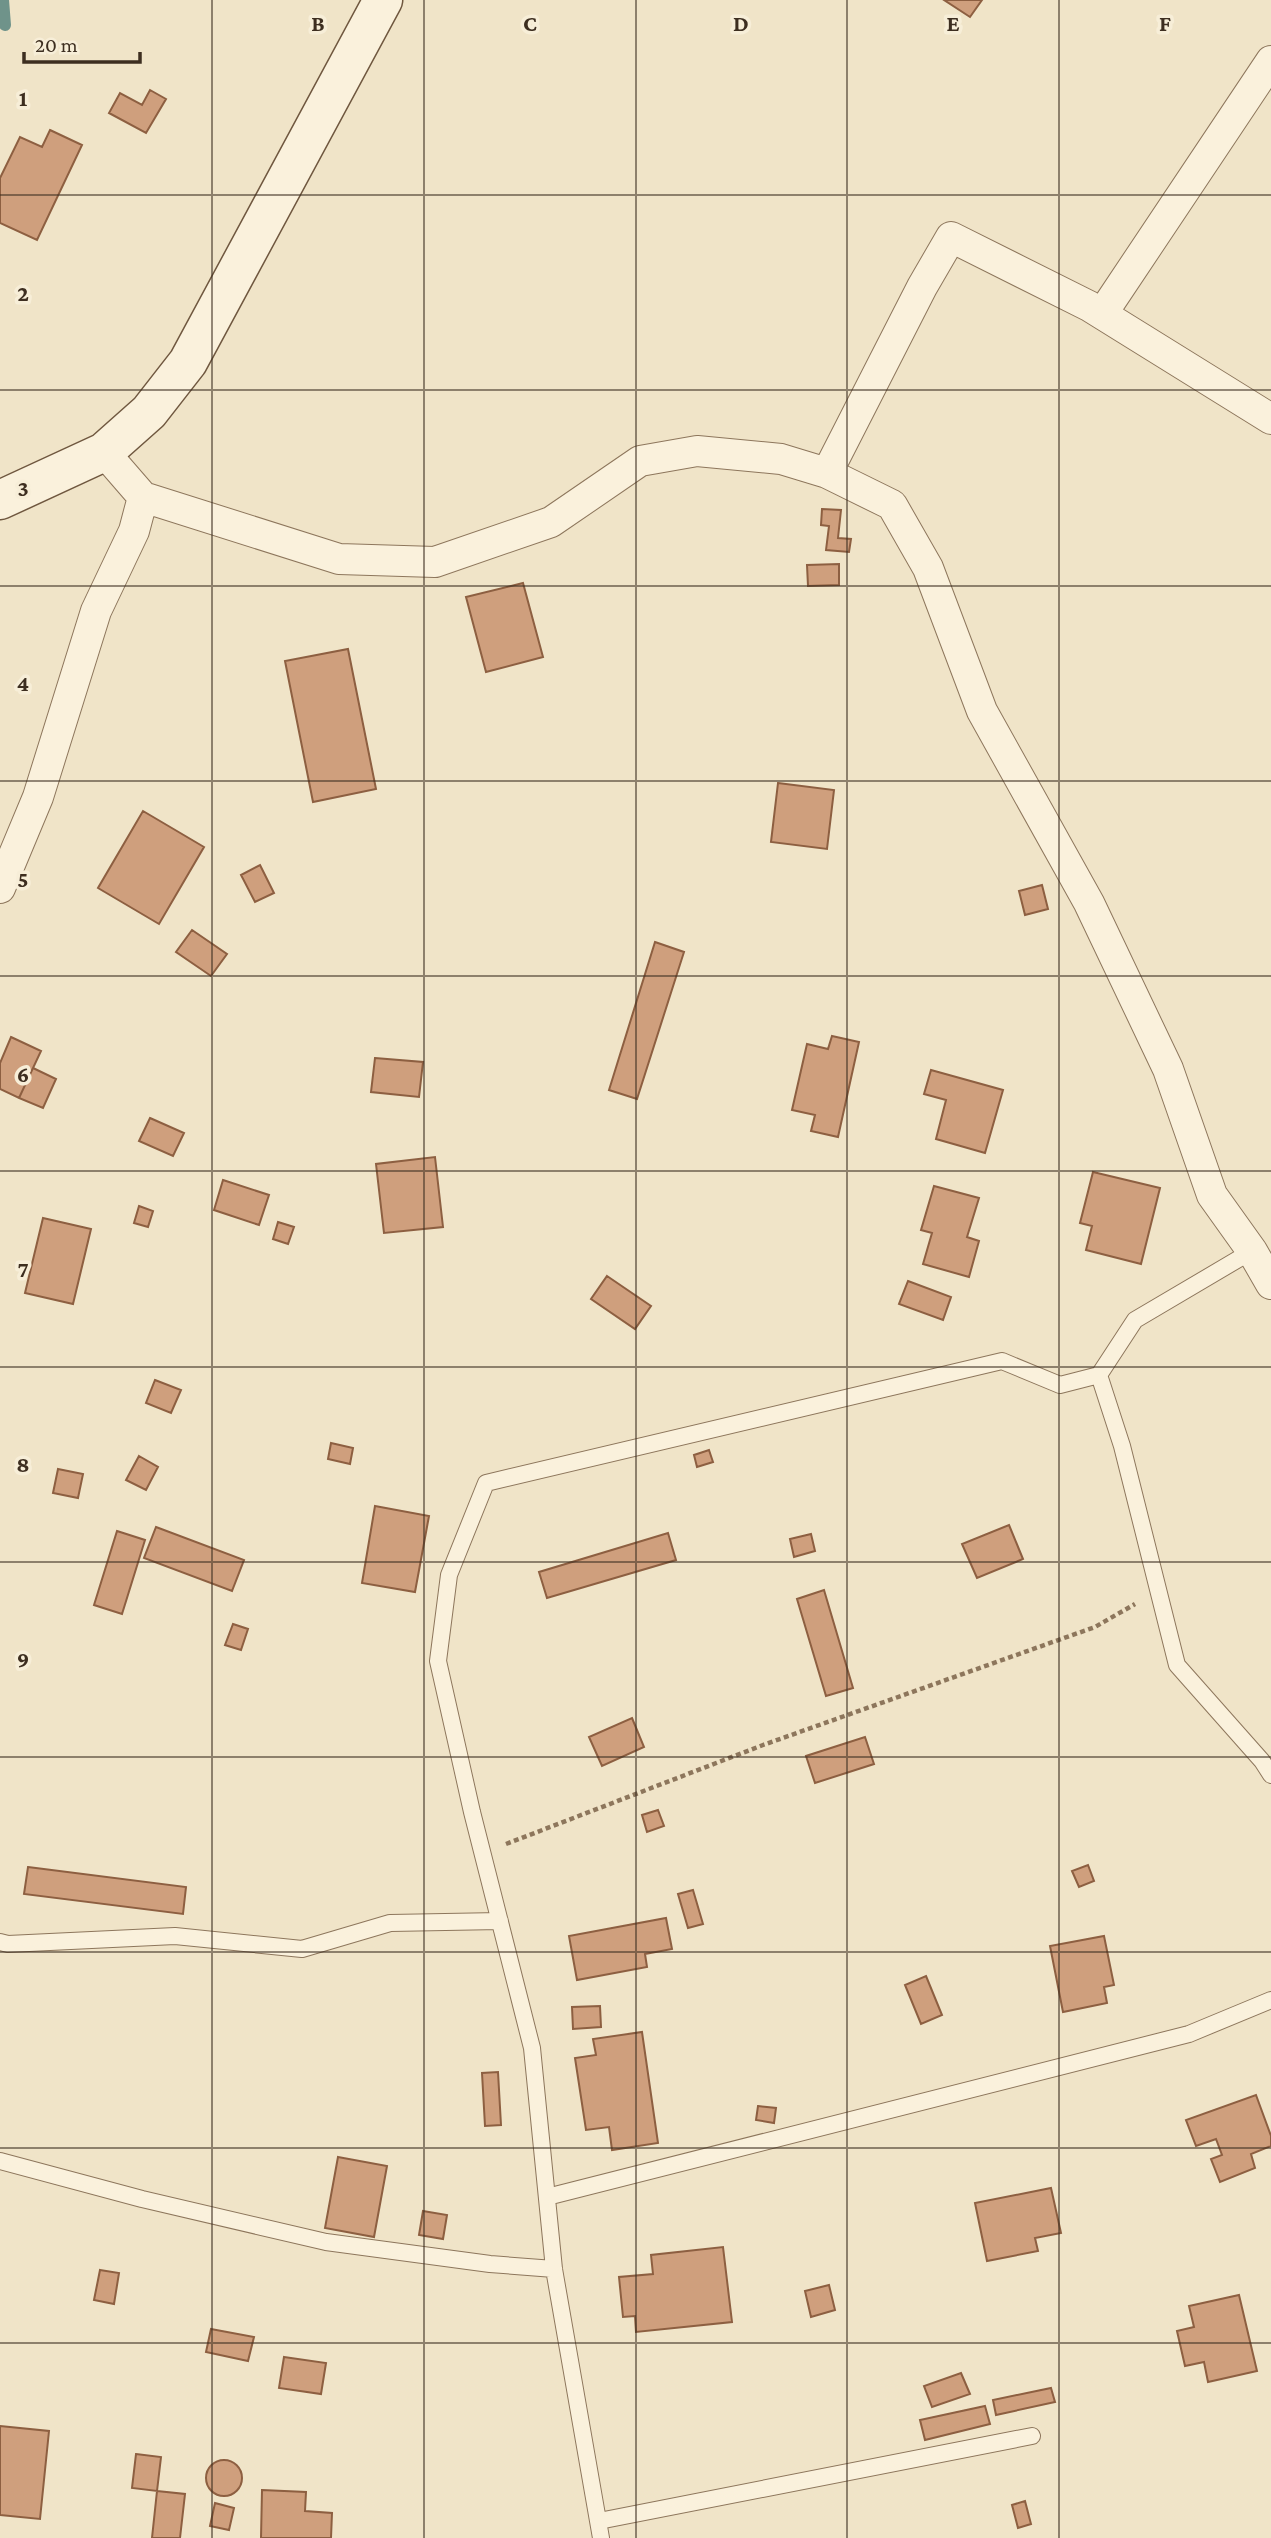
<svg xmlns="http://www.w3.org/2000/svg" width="1271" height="2538" font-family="'Crimson Pro',serif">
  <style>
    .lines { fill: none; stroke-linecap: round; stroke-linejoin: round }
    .stream { stroke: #6f938a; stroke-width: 12 }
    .building { fill: #cf9f7d; stroke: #8d5f41; stroke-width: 2 }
    .lane-casing { stroke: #8d765c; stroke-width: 18 }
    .street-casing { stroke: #8d765c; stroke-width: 32 }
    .secondary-casing { stroke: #6f573f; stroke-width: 41 }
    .path { stroke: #8d765c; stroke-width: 4.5; stroke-dasharray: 5 3.5; stroke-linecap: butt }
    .lane { stroke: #faf1dc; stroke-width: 16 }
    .street { stroke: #faf1dc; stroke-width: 30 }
    .secondary { stroke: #faf1dc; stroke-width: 38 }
    .grid { fill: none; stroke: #3d2e20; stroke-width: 2; stroke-opacity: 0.55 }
    .grid-label { font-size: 23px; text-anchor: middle; font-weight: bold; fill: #3d2e20; stroke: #f7eed8; stroke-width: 7; stroke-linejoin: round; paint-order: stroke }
  </style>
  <rect width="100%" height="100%" fill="#f0e4c8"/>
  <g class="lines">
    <path class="stream" d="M 3,0 L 5,25"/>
  </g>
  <path class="building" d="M 944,0 L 982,0 L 970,17 Z
    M 150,90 L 166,99 L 146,133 L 109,113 L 120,93 L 142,105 Z
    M 50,130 L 82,145 L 37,240 L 0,223 L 0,178 L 20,137 L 42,147 Z
    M 822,509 L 841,510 L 838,538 L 851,539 L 849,552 L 826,550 L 829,526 L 821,525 Z
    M 839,564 L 839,585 L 808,586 L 807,565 Z
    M 523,583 L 543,657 L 486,672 L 466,597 Z
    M 348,649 L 376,789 L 313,802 L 285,661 Z
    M 778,783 L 834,790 L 827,849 L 771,842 Z
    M 143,811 L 204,847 L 159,924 L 98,888 Z
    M 260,865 L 274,893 L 255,902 L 241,875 Z
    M 1042,885 L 1048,909 L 1025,915 L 1019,891 Z
    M 192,930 L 227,954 L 211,976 L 176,952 Z
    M 655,942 L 684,952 L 637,1099 L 609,1090 Z
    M 832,1036 L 859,1042 L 838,1137 L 811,1131 L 815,1115 L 792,1110 L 807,1044 L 828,1049 Z
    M 11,1037 L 41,1051 L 19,1098 L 0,1089 L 0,1063 Z
    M 375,1058 L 423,1062 L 419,1097 L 371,1092 Z
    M 33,1068 L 56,1079 L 43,1108 L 19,1098 Z
    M 931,1070 L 1003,1090 L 985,1153 L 936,1139 L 946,1100 L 924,1094 Z
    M 150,1118 L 184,1133 L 173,1156 L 139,1141 Z
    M 435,1157 L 443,1227 L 384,1233 L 376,1164 Z
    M 1093,1172 L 1160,1188 L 1141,1264 L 1086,1250 L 1092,1226 L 1080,1223 Z
    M 223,1180 L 269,1195 L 259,1225 L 214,1210 Z
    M 934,1186 L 979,1198 L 967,1237 L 979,1241 L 969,1277 L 923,1264 L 932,1233 L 921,1230 Z
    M 139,1206 L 153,1211 L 148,1227 L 134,1223 Z
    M 43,1218 L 91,1229 L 73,1304 L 25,1293 Z
    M 278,1222 L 294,1227 L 288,1244 L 273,1239 Z
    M 607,1276 L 651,1306 L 635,1329 L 591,1299 Z
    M 908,1281 L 951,1297 L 943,1320 L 899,1304 Z
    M 155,1380 L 181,1390 L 171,1413 L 146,1403 Z
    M 331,1443 L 353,1448 L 350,1464 L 328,1459 Z
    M 709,1450 L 713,1462 L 697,1467 L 694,1455 Z
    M 139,1456 L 158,1467 L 146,1490 L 126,1480 Z
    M 58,1469 L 83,1474 L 78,1498 L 53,1493 Z
    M 375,1506 L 429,1516 L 415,1592 L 362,1583 Z
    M 1009,1525 L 1023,1559 L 977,1578 L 962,1544 Z
    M 156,1527 L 244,1560 L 232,1591 L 144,1558 Z
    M 117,1531 L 145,1540 L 122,1614 L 94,1605 Z
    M 668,1533 L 676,1560 L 547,1598 L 539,1572 Z
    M 811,1534 L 815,1551 L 794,1557 L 790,1539 Z
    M 824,1590 L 853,1688 L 826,1696 L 797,1599 Z
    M 233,1624 L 248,1629 L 241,1650 L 225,1645 Z
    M 632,1718 L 644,1747 L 602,1766 L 589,1737 Z
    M 865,1737 L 874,1764 L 815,1783 L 806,1756 Z
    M 658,1810 L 664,1826 L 647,1832 L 642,1815 Z
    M 1088,1865 L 1094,1881 L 1079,1887 L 1072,1871 Z
    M 28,1867 L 186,1887 L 183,1914 L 24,1894 Z
    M 693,1890 L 703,1924 L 688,1928 L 678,1894 Z
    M 666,1918 L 672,1949 L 645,1954 L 647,1967 L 577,1980 L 569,1936 Z
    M 1104,1936 L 1114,1985 L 1104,1987 L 1107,2003 L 1063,2012 L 1050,1946 Z
    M 926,1976 L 942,2015 L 921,2024 L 905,1985 Z
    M 600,2006 L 601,2027 L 573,2029 L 572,2007 Z
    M 642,2032 L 658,2143 L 612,2150 L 609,2127 L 586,2130 L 575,2058 L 596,2055 L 593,2039 Z
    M 498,2072 L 501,2125 L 485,2126 L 482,2073 Z
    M 1256,2095 L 1271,2136 L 1271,2146 L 1251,2154 L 1255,2168 L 1220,2182 L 1211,2159 L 1222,2155 L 1216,2139 L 1196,2146 L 1186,2120 Z
    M 758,2106 L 776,2108 L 774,2123 L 756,2120 Z
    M 338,2157 L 387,2166 L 374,2237 L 325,2228 Z
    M 1051,2188 L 1061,2233 L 1035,2238 L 1038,2251 L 987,2261 L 975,2203 Z
    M 423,2211 L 447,2215 L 443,2239 L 419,2235 Z
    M 723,2247 L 732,2322 L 636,2332 L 635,2316 L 623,2317 L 619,2277 L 653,2274 L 651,2255 Z
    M 100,2270 L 119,2273 L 114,2304 L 94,2300 Z
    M 829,2285 L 835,2310 L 811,2317 L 805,2291 Z
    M 1239,2295 L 1257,2371 L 1208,2382 L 1204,2362 L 1185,2366 L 1177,2331 L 1194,2327 L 1189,2306 Z
    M 211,2329 L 254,2337 L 248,2361 L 206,2352 Z
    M 284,2357 L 326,2363 L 321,2394 L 279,2388 Z
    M 961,2373 L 970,2394 L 932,2407 L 924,2386 Z
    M 1051,2388 L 1055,2402 L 996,2415 L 993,2400 Z
    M 985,2406 L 990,2424 L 925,2440 L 920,2420 Z
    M 0,2426 L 49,2431 L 40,2519 L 0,2515 Z
    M 136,2454 L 161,2457 L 157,2491 L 132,2488 Z
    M206 2478a18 18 0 1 1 36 0a18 18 0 1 1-36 0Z
    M 262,2490 L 306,2492 L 305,2511 L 332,2513 L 331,2538 L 261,2538 Z
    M 157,2491 L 185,2494 L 180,2538 L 152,2538 Z
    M 1025,2501 L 1031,2524 L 1018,2528 L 1012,2505 Z
    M 215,2503 L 234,2508 L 229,2530 L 210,2526 Z"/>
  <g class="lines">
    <g class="lane-casing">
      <path id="lane" d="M 1099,1375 L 1122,1446 L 1177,1665 L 1262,1761 L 1271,1775
        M 0,1942 L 8,1944 L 175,1936 L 302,1949 L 390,1923 L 500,1921
        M 0,2161 L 142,2199 L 326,2242 L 490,2264 L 554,2269
        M 547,2197 L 1189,2034 L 1271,2000
        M 599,2521 L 1032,2436
        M 601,2538 L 554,2269 L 532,2048 L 472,1812 L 438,1661 L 449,1575 L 486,1483 L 1002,1361 L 1060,1385 L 1099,1375 L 1135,1320 L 1252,1251"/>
    </g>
    <g class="street-casing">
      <path id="street" d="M 1102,314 L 1271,61
        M 827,473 L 922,287 L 951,237 L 1089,306 L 1271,419
        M 143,497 L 339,559 L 435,562 L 551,522 L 640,461 L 697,451 L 781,459 L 827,473 L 892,505 L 928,568 L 982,711 L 1089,903 L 1168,1069 L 1212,1195 L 1252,1251 L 1271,1284
        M 0,888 L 38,797 L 96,611 L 134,531 L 143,497 L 104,452"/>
    </g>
    <g class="secondary-casing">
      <path id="secondary" d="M 0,500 L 104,452 L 149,412 L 188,362 L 383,0"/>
    </g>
    <path class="path" d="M 506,1844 L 763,1745 L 1095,1627 L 1135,1604"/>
    <use href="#lane" class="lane"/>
    <use href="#street" class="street"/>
    <use href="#secondary" class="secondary"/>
  </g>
  <path class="grid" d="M 212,0 L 212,2538M 424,0 L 424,2538M 636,0 L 636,2538M 847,0 L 847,2538M 1059,0 L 1059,2538M 0,195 L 1271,195M 0,390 L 1271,390M 0,586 L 1271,586M 0,781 L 1271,781M 0,976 L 1271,976M 0,1171 L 1271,1171M 0,1367 L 1271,1367M 0,1562 L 1271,1562M 0,1757 L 1271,1757M 0,1952 L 1271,1952M 0,2148 L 1271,2148M 0,2343 L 1271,2343"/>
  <g class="grid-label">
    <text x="318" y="31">B</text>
    <text x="530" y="31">C</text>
    <text x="741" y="31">D</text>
    <text x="953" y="31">E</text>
    <text x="1165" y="31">F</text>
    <text x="23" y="106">1</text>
    <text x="23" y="301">2</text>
    <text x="23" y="496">3</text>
    <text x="23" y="691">4</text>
    <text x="23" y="887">5</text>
    <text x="23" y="1082">6</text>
    <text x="23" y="1277">7</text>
    <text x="23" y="1472">8</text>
    <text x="23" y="1667">9</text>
  </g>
  <path d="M24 52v10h116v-10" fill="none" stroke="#3d2e20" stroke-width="3.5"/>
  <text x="35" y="52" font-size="21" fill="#3d2e20" stroke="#f7eed8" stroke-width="5" paint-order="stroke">20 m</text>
</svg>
